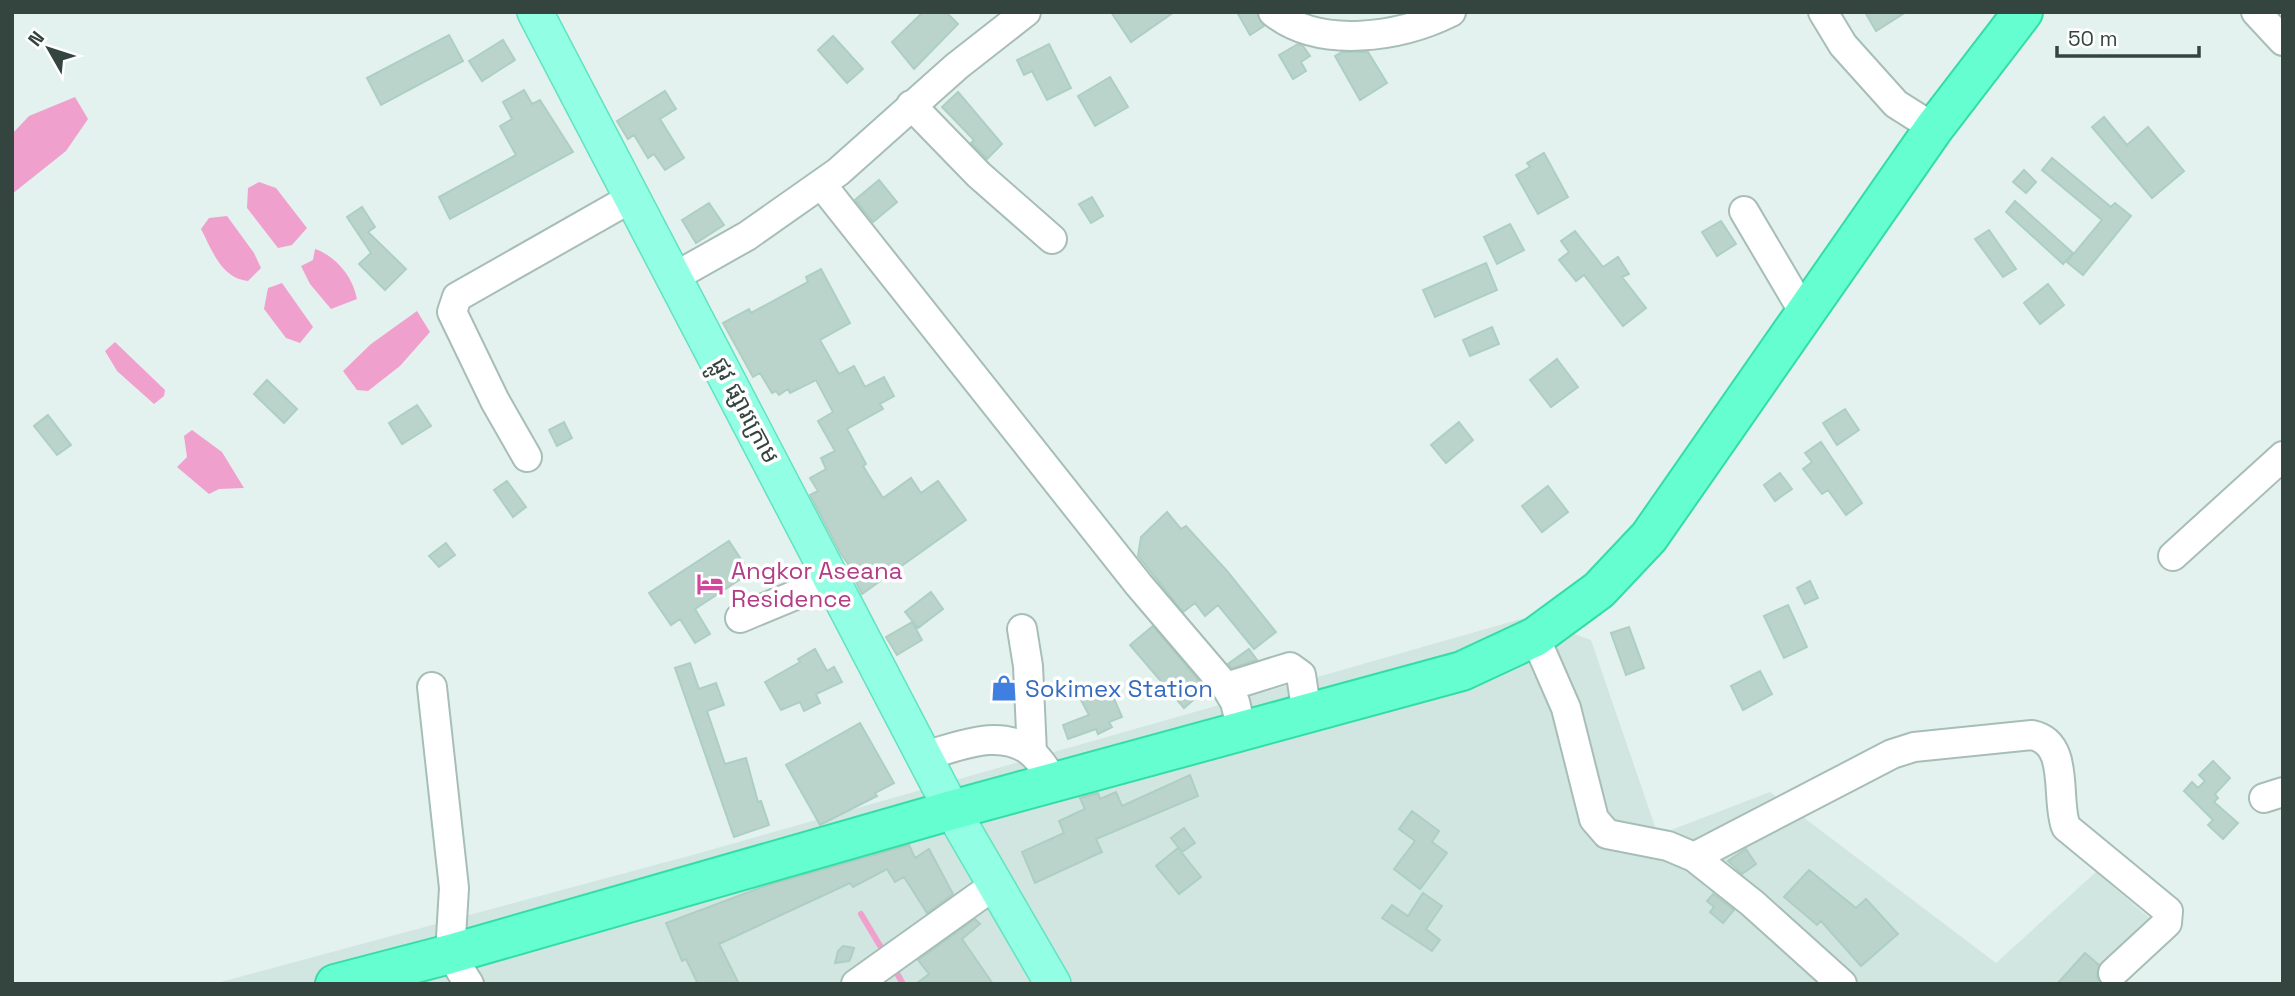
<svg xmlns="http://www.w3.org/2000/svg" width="2295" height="996" font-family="'Space Grotesk','Noto Sans Khmer',sans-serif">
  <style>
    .residential { fill: #d2e6e1 }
    .water { fill: #f0a0cc }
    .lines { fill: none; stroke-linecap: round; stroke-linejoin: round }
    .stream { stroke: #f0a0cc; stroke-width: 6 }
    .building { fill: #bad4cb; stroke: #adcfc3; stroke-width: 2 }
    .minor-casing { stroke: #a7beb7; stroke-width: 32 }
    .major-casing { stroke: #61e3c1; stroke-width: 38 }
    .highway-casing { stroke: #34dda5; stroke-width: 42 }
    .minor { stroke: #fff; stroke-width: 28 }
    .major { stroke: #92fee3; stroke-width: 35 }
    .highway { stroke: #64fed0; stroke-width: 38 }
    .labels { text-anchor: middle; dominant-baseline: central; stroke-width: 7; stroke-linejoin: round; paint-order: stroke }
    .street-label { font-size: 24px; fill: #34443f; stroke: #fff }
    .hotel-label { font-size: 24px; fill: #b23c85; stroke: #fff; text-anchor: start }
    .shop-label { font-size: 24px; fill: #366cbe; stroke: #fff; text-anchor: start }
  </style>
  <rect width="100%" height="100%" fill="#e4f2ef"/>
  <path class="residential" d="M 1528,617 L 1591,640 L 1658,835 L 1770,792 L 1996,963 L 2096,872 L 2168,934 L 2116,984 L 213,984 L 696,854 Z"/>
  <path class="water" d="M 75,97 L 88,119 L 66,151 L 12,194 L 12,134 L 29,116 Z
    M 259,182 L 276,188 L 307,228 L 292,245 L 278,248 L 247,208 L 248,188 Z
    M 227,216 L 254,253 L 261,268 L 248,281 C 221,278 212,250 201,229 L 209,218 Z
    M 315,249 C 336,256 353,277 357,299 L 331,309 L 310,284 L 301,266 L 313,260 Z
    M 282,283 L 313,327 L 300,343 L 286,338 L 264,309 L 268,288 Z
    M 417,311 L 430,332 L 400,366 L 368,391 L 357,390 L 343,371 L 371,344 Z
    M 115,342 L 165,390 L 164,396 L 154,404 L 117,371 L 105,351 Z
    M 192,430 L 222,452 L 244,488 L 219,489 L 209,494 L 177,467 L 187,457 L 184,436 Z"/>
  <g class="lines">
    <path class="stream" d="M 861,914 L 885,954
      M 893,966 L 903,984"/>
  </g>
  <path class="building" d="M 923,12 L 946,12 L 958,24 L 914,69 L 892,42 Z
    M 1111,12 L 1174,12 L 1131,42 Z
    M 1237,12 L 1256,12 L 1264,26 L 1250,35 Z
    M 1865,12 L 1906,12 L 1876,31 Z
    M 449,35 L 463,61 L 381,105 L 367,78 Z
    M 833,36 L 863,69 L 847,83 L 818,50 Z
    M 503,40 L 515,60 L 482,81 L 469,61 Z
    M 1049,44 L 1071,88 L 1047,100 L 1032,71 L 1024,75 L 1017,60 Z
    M 1298,44 L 1303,46 L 1310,56 L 1301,62 L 1306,71 L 1293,79 L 1279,55 Z
    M 1342,52 L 1368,52 L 1387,83 L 1360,100 L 1335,56 Z
    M 1110,77 L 1128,107 L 1095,126 L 1078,96 Z
    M 524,90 L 532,104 L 540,100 L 573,152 L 450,219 L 439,197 L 516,155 L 500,126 L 512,119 L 503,102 Z
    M 665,91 L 676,109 L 660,119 L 684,158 L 665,170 L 654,154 L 648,158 L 634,135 L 628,139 L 617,121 Z
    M 958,92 L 1002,144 L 987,159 L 971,143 L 974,140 L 942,107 Z
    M 2104,117 L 2127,145 L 2148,127 L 2184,171 L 2152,198 L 2092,127 Z
    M 1544,153 L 1568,197 L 1538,214 L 1516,175 L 1530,167 L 1527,163 Z
    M 2052,158 L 2111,207 L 2115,203 L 2131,216 L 2083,275 L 2067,262 L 2102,220 L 2042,170 Z
    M 2024,170 L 2036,182 L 2026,193 L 2013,182 Z
    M 879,180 L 897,202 L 873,222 L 855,200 Z
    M 1092,197 L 1103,216 L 1091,223 L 1079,204 Z
    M 2015,201 L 2073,253 L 2063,264 L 2006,212 Z
    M 709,203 L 724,225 L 696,243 L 682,220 Z
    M 362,207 L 375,227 L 368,232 L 406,269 L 385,290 L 359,264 L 371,253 L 347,217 Z
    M 1721,221 L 1736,244 L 1717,256 L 1702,232 Z
    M 1510,224 L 1524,250 L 1497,264 L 1484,237 Z
    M 1989,230 L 2016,269 L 2003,277 L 1975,239 Z
    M 1575,231 L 1603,267 L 1618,257 L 1629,274 L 1622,277 L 1646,308 L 1623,326 L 1584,275 L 1576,281 L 1559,260 L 1569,252 L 1561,241 Z
    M 1486,263 L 1497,290 L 1435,317 L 1423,290 Z
    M 821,269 L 850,323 L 820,340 L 839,374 L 854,366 L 865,387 L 884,377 L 894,396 L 880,404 L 883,409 L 847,429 L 866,464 L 863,466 L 883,498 L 911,478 L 921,493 L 938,481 L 966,520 L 862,594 L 855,580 L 858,578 L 841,554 L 810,495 L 818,491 L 810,478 L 826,469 L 821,458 L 835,451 L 818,421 L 833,412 L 816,380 L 790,393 L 788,389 L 779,395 L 776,391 L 772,393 L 760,373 L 753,377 L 723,323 L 749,309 L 751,313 L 808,282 L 806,277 Z
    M 2048,284 L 2064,305 L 2040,324 L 2024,303 Z
    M 1492,327 L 1499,344 L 1470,356 L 1463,340 Z
    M 1557,359 L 1578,387 L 1551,407 L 1530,380 Z
    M 267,380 L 297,409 L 284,423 L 254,394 Z
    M 417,405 L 431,426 L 402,444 L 389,423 Z
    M 1845,409 L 1859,430 L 1837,445 L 1823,423 Z
    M 48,415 L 71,445 L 57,455 L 34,426 Z
    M 564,422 L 572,438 L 557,446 L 549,430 Z
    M 1459,422 L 1473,440 L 1446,463 L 1431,445 Z
    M 1821,442 L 1862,503 L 1846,515 L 1828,490 L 1822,494 L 1803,469 L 1812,462 L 1805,453 Z
    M 1780,473 L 1792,489 L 1775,501 L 1764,485 Z
    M 507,481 L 526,507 L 513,517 L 494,490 Z
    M 1548,486 L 1568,512 L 1542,532 L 1522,506 Z
    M 1167,512 L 1181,529 L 1186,526 L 1227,571 L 1276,632 L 1254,649 L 1218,605 L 1205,616 L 1195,603 L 1183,612 L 1138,556 L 1141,537 Z
    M 729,541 L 750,573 L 695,609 L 710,634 L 695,643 L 680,619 L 671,625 L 649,593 Z
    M 446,543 L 455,555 L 439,567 L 429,556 Z
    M 1810,581 L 1818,598 L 1805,604 L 1797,588 Z
    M 931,592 L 943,609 L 918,628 L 905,612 Z
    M 1788,605 L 1807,647 L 1784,658 L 1764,616 Z
    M 912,622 L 922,640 L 897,655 L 886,637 Z
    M 1153,626 L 1206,689 L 1184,708 L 1130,645 Z
    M 1629,627 L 1644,668 L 1626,675 L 1611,633 Z
    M 815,649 L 827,671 L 834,667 L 842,682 L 816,694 L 820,703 L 804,711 L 800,702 L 781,710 L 765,682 L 800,662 L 798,659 Z
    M 1249,649 L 1257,660 L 1232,668 L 1228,664 Z
    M 690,663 L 699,689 L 716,683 L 724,705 L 707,711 L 725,764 L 746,758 L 758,802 L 761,801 L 769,825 L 734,837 L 675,668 Z
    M 1760,671 L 1772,694 L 1743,710 L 1731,686 Z
    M 1111,692 L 1122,717 L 1109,722 L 1112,727 L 1098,734 L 1096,729 L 1068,739 L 1063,725 L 1089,715 L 1081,700 L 1095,694 L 1097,698 Z
    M 860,723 L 894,783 L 875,793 L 877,796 L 820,825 L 786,765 Z
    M 2213,761 L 2230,778 L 2215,794 L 2218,798 L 2214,802 L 2238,823 L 2223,839 L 2208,825 L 2213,820 L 2184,791 L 2192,782 L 2198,788 L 2205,781 L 2199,775 Z
    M 1190,775 L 1198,796 L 1096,839 L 1102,852 L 1035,883 L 1022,852 L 1064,833 L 1059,821 L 1085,809 L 1080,798 L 1098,793 L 1100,799 L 1116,792 L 1122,806 Z
    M 1412,811 L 1439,831 L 1432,842 L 1447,853 L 1420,889 L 1394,869 L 1415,841 L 1399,829 Z
    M 1184,828 L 1195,843 L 1182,852 L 1171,838 Z
    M 909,845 L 915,858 L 929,849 L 953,894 L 927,913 L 904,877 L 895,882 L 887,869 L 853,887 L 850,883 L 719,944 L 739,984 L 698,984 L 686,959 L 682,961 L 666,923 L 765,886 Z
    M 1178,848 L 1201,877 L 1179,894 L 1156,866 Z
    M 1746,849 L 1756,864 L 1742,874 L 1728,861 Z
    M 1809,870 L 1856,908 L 1866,899 L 1898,934 L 1861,966 L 1821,921 L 1817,925 L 1784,897 Z
    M 1423,893 L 1442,906 L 1426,929 L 1440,940 L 1432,951 L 1382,918 L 1392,905 L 1408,916 Z
    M 1713,894 L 1734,910 L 1723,923 L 1710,912 L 1714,907 L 1707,901 Z
    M 975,919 L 980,924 L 962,939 L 993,984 L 916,984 L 929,974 L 918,960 Z
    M 843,946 L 854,948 L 851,957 L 849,961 L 835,963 L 838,951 Z
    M 2085,953 L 2099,965 L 2097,976 L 2100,984 L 2057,984 Z"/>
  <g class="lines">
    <g class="minor-casing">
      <path id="minor" d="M 1273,12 C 1320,50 1401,37 1451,12
        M 1823,12 L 1843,45 L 1896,104 L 1934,128
        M 2256,12 L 2283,41
        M 911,105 L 979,175 L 1052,239
        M 822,185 L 1139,585 L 1226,687 L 1235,702 L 1242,731
        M 1744,211 L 1803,311
        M 676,276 L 747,236 L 838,172 L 957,66 L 1026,12
        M 527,457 L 495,401 L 452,312 L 457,297 L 633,197
        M 2173,556 L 2283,456
        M 740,618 L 834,579
        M 1022,629 L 1028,666 L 1032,753
        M 1535,637 L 1566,708 L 1594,819 L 1607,834 L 1668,846 L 1694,857 L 1752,903 L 1842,984
        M 432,687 L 454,888 L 450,954 L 469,984
        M 1226,687 L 1290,667 L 1301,675 L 1307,714
        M 924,756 C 958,747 1000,727 1031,752 C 1041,760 1048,774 1056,783
        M 2264,798 L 2283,792
        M 1694,857 L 1892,754 L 1914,747 L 2032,735 C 2071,743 2055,799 2066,827 L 2168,911 L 2167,923 L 2113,973
        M 856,984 L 996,884"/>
    </g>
    <g class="major-casing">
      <path id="major" d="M 535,12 L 952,810 L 1053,984"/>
    </g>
    <g class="highway-casing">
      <path id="highway" d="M 335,984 L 450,954 L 952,810 L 1462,671 L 1535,637 L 1599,590 L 1649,537 L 1934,128 L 2023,12"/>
    </g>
    <use href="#minor" class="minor"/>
    <use href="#major" class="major"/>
    <use href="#highway" class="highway"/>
  </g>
  <defs>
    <g id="hotel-bare" transform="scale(2.1)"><path d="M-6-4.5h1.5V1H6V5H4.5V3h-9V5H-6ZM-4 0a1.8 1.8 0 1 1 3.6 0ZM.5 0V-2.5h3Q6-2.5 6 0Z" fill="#d1479c" stroke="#fff" stroke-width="2.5" paint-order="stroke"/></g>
    <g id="shop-bare" transform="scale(2.1)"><path d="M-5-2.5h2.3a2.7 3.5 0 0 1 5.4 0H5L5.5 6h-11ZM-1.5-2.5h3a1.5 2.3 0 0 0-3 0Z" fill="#3f7fe0" stroke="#fff" stroke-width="2.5" paint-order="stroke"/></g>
  </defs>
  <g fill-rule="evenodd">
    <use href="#hotel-bare" x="710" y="584"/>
    <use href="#shop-bare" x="1004" y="688"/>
  </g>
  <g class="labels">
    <g class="street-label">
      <text transform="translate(746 410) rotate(62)">ផ្លូវ ផ្សារក្រោម</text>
    </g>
    <g class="hotel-label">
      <text x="731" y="570">Angkor Aseana<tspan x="731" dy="28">Residence</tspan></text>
    </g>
    <g class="shop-label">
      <text x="1025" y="688">Sokimex Station</text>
    </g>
  </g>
  <rect width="2295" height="996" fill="none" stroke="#34443f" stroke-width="28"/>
  <g transform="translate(49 49) rotate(309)" stroke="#ffffff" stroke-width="5" paint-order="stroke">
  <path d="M0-5L12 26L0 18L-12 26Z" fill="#34443f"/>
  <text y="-10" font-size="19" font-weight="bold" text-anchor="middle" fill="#34443f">N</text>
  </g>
  <path d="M2057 46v10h142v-10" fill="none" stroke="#34443f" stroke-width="3.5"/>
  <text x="2068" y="46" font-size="21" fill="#34443f" stroke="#ffffff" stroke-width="5" paint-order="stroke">50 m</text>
</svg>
